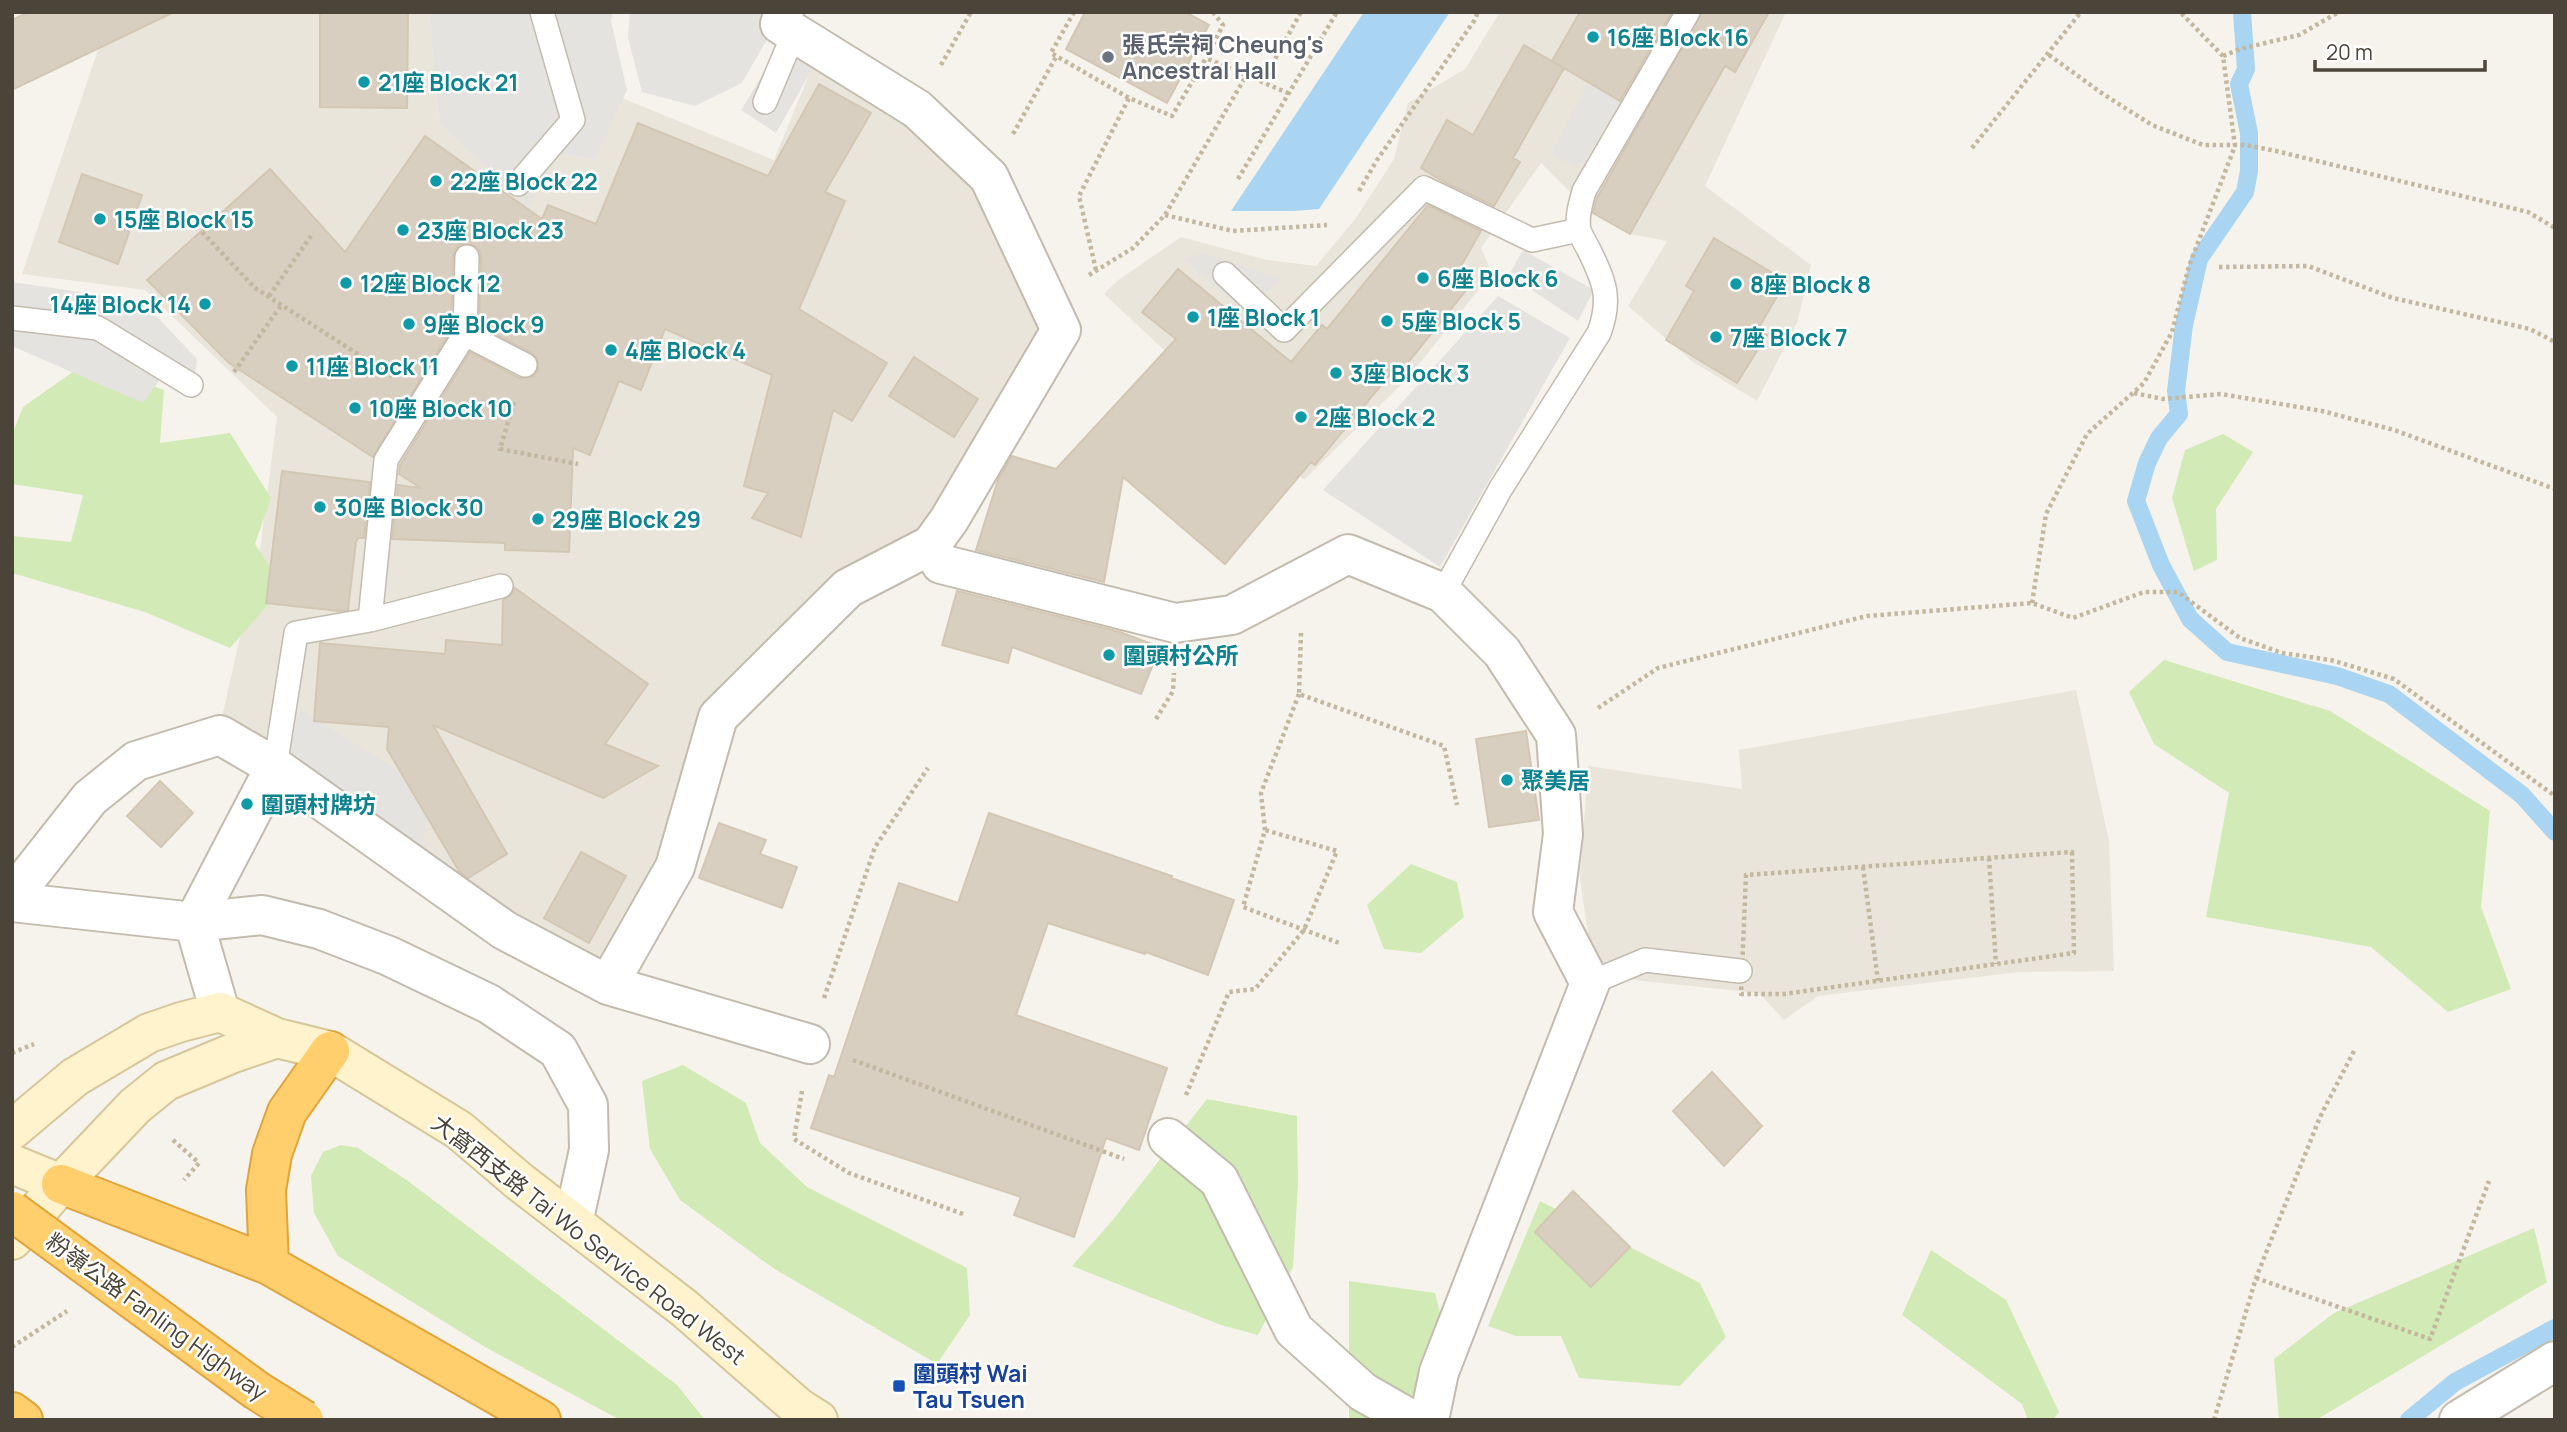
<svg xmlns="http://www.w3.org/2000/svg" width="2567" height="1432" font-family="Manrope,'Noto Sans TC',sans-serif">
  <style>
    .residential { fill: #eae5da }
    .green { fill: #d2eab5 }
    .parking { fill: #e5e3e0 }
    .water { fill: #a9d4f2 }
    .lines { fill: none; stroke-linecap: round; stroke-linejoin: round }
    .stream { stroke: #a9d4f2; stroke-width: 18 }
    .building { fill: #d8cfc1; stroke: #d3c7b4; stroke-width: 2 }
    .lane-casing { stroke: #c2bbae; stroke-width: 26 }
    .street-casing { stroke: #c2bbae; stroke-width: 42 }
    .secondary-casing { stroke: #d6c79b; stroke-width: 42 }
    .highway-casing { stroke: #e0a43c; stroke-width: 42 }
    .path { stroke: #c4b79f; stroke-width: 4.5; stroke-dasharray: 3.5 3.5; stroke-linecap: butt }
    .lane { stroke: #fff; stroke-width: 23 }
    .street { stroke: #fff; stroke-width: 38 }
    .secondary { stroke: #fff3cd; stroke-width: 38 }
    .highway { stroke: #ffcf6e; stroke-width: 38 }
    .highway-bridge-casing { stroke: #e0a43c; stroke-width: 42; stroke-linecap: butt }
    .highway-bridge { stroke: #ffcf6e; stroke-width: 38 }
    .culture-dot { fill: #0f9aa8; stroke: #fff; stroke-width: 2.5 }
    .worship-dot { fill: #6b7280; stroke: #fff; stroke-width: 2.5 }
    .transit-dot { fill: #1a4fb4; stroke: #fff; stroke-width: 2.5 }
    .labels { text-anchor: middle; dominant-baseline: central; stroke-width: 5; stroke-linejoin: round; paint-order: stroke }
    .culture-label { font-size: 23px; font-weight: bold; fill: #0d838f; stroke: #fff; text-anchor: start }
    .worship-label { font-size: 23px; font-weight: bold; fill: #5b616d; stroke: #fff; text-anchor: start }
    .street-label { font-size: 23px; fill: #4b4439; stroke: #fff }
    .transit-label { font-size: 23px; font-weight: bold; fill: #164399; stroke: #fff; text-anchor: start }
  </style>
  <rect width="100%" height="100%" fill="#f6f3ec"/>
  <path class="residential" d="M 80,12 L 429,12 L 439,124 L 529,206 L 557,153 L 595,160 L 622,98 L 774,160 L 813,65 L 907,123 L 975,188 L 1042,330 L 919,532 L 703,708 L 660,861 L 602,963 L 513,916 L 222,717 L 261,543 L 277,417 L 145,290 L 22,274 L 100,44 Z
    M 1500,12 L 1786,12 L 1705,186 L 1811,265 L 1797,323 L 1757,401 L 1693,362 L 1628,306 L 1667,241 L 1630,234 L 1589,211 L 1541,163 L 1481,248 L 1492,273 L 1408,378 L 1304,480 L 1104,294 L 1117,281 L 1181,237 L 1267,260 L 1316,266 L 1356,218 L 1394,159 L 1408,103 L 1465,69 Z
    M 2076,690 L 2109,841 L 2114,971 L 2019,972 L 1818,996 L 1784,1020 L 1759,993 L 1594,976 L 1580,878 L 1588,766 L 1742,789 L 1739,750 Z"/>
  <path class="green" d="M 87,362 L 164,390 L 160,443 L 230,433 L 271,498 L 255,544 L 269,566 L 268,605 L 230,648 L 145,612 L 12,573 L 12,536 L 71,542 L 83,495 L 12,484 L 12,435 L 23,407 Z
    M 2223,434 L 2253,452 L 2216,509 L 2217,560 L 2194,571 L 2172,498 L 2185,450 Z
    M 2164,660 L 2330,711 L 2490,811 L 2481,907 L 2511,989 L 2448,1012 L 2371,947 L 2206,917 L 2229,793 L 2154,744 L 2129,692 Z
    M 1411,864 L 1457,882 L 1464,917 L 1421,953 L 1384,949 L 1367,905 Z
    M 683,1065 L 746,1103 L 760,1143 L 807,1187 L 967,1268 L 970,1315 L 937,1364 L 773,1268 L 680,1200 L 650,1149 L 642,1081 Z
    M 1207,1099 L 1297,1116 L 1298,1184 L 1293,1267 L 1258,1335 L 1221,1325 L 1072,1266 L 1112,1221 Z
    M 341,1145 L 358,1148 L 408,1181 L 677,1385 L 705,1420 L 620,1420 L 485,1347 L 338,1256 L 314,1213 L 311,1176 L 323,1152 Z
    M 1540,1201 L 1700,1283 L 1726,1337 L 1680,1386 L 1579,1378 L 1561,1336 L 1516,1336 L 1488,1326 Z
    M 2534,1228 L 2547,1282 L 2316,1420 L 2279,1420 L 2274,1359 L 2334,1313 Z
    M 1931,1250 L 2006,1300 L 2059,1412 L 2053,1420 L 2028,1420 L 2022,1404 L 1902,1315 Z
    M 1349,1281 L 1435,1293 L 1457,1380 L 1426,1420 L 1349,1420 Z"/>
  <path class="parking" d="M 429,12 L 613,12 L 611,21 L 627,90 L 595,160 L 557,153 L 529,207 L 439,124 Z
    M 630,12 L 766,12 L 774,27 L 742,83 L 695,106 L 642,92 L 628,38 Z
    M 779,48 L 814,66 L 776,133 L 741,110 Z
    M 1588,83 L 1624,98 L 1580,168 L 1550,155 Z
    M 1523,250 L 1594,290 L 1578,321 L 1509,275 Z
    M 1201,253 L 1283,278 L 1246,313 L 1183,259 Z
    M 12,282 L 142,301 L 197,359 L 192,395 L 161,378 L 143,403 L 12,346 Z
    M 1498,296 L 1570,338 L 1440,567 L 1323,490 Z
    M 300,709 L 406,775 L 428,808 L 422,849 L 288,753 Z"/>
  <path class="water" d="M 1364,12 L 1450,12 L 1319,209 L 1294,211 L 1231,211 Z"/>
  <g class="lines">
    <path class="stream" d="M 2242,12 L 2246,69 L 2239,84 L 2249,133 L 2249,171 L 2245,192 L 2199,259 L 2184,325 L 2176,391 L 2179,414 L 2159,438 L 2147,463 L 2136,501 L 2161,565 L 2190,619 L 2227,652 L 2337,676 L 2389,694 L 2522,795 L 2555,832
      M 2409,1420 L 2455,1382 L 2555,1328"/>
  </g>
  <path class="building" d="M 29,12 L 174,12 L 12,90 L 12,20 Z
    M 320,12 L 408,12 L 407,108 L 320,107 Z
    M 1085,12 L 1185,12 L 1209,25 L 1167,103 L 1066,49 Z
    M 1580,12 L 1672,12 L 1620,101 L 1552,61 Z
    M 1702,12 L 1769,12 L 1735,72 L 1725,66 L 1630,234 L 1593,213 L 1597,198 Z
    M 1524,45 L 1564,68 L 1513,158 L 1520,162 L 1494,206 L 1446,183 L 1421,168 L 1447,120 L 1473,135 Z
    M 819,84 L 871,113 L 825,192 L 845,201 L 799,309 L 887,363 L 852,421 L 833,410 L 801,537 L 752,518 L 768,493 L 744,486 L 772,375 L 665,329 L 641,390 L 619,381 L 590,455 L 573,448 L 569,552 L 505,550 L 505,543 L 392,539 L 398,485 L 421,488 L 399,474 L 400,465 L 470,352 L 519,378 L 532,377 L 538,371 L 537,358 L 532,353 L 479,326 L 481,257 L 479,250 L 474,245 L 461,244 L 455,249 L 453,256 L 451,330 L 373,457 L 229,363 L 147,280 L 270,169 L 345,252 L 425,136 L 542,219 L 548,205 L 596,224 L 638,123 L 768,176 Z
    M 82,174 L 142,195 L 118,264 L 59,242 Z
    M 1428,205 L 1481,231 L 1458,271 L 1472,283 L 1402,370 L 1397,366 L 1315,465 L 1311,462 L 1225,564 L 1123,477 L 1104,582 L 976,550 L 998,480 L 1012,456 L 1056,469 L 1176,339 L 1142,312 L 1178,269 L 1291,362 L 1322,325 L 1327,329 Z
    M 1714,238 L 1786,281 L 1758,329 L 1767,335 L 1737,383 L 1666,340 L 1694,291 L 1686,286 Z
    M 914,357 L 978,399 L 954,437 L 889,396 Z
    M 282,471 L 370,482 L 364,538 L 358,538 L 356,542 L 348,610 L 339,611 L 266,603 Z
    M 515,588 L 648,684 L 605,744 L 658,766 L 603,798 L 433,725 L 507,854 L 468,878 L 459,871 L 387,749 L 389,727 L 314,721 L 320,643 L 445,654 L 446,640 L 502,645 L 503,600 L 511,595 Z
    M 957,591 L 1120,632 L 1160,647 L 1141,694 L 1012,647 L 1008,663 L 942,645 Z
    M 1526,731 L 1539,820 L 1489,827 L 1476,739 Z
    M 160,781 L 193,813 L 161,847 L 127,816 Z
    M 989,813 L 1172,876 L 1171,878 L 1234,900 L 1208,975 L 1146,952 L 1145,954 L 1048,923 L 1016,1015 L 1167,1068 L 1139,1150 L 1106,1138 L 1074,1237 L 1014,1215 L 1021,1197 L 811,1128 L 829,1075 L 834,1077 L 899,883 L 958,903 Z
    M 719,823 L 766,840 L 760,854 L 797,867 L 782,908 L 699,878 Z
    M 581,852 L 626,876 L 589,943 L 544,918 Z
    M 1712,1072 L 1762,1126 L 1724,1166 L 1673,1111 Z
    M 1573,1191 L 1630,1247 L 1591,1287 L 1535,1232 Z"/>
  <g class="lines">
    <g class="lane-casing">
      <path id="lane" d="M 765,102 L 794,33
        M 518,184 L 573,120 L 542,12
        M 1225,274 L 1284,330 L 1424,188 L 1532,240 L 1579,230
        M 12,318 L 98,328 L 191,385
        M 465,334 L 525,365
        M 1443,593 L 1501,488 L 1599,333 C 1612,298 1604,281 1589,250 C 1585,243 1581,236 1579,230 C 1576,217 1581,203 1584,191 L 1688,12
        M 370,620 L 386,460 L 465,334 L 467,257
        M 275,767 L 296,633 L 370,620 L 501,586
        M 1590,983 L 1645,960 L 1740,971"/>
    </g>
    <g class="street-casing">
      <path id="street" d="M 931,545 L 941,564 L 1175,623 L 1232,615 L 1348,554 L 1443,593 L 1502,652 L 1556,735 L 1563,834 L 1553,912 L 1590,983 L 1439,1372 L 1429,1420
        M 12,897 L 90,798 L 136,761 L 220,735 L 275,767 L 504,930 L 608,985 L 810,1044
        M 12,902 L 194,922 L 262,915 L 319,929 L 389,956 L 489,1004 L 558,1050 L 588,1105 L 589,1150 L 573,1223
        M 608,985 L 675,867 L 718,717 L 848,588 L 931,545 L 949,520 L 1061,330 L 989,177 L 917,109 L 780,24 L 784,12
        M 220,1012 L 194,922 L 275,767
        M 1168,1138 L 1219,1180 L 1294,1330 L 1363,1392 L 1412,1420
        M 2459,1420 L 2555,1361"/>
    </g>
    <g class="secondary-casing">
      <path id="secondary" d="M 12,1130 L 75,1077 L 149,1033 L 181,1022 L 220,1012 L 277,1038 L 330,1051 L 459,1130 L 520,1182 L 684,1308 L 799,1408 L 818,1420
        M 12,1164 L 61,1184
        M 12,1240 L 61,1184 L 135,1106 L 166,1081 L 233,1053 L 277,1038"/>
    </g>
    <g class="highway-casing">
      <path id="highway" d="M 61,1184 L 269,1265 L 541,1420
        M 269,1265 L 266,1190 L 272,1154 L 287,1112 L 330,1051
        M 12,1412 L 23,1420"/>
    </g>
    <path class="path" d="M 1074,12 L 1051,53 L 1129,98
      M 1213,12 L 1223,25 L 1206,58 L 1288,93
      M 2049,55 L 2103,94 L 2152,125 L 2203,145 L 2245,145 L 2276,151 L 2528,212 L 2555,228
      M 2223,56 L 2240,49 L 2299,35 L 2339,12
      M 941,65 L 971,12
      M 1260,82 L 1270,68 L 1301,12
      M 1013,134 L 1056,57
      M 1972,148 L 2081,12
      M 1238,179 L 1337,12
      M 1359,191 L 1377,160 L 1474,21 L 1478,12
      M 1165,215 L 1233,231 L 1327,225
      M 202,232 L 255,288 L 392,376
      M 2219,267 L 2308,266 L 2393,298 L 2530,329 L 2555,342
      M 1096,270 L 1079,196 L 1129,98 L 1172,116 L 1206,58
      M 1089,275 L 1133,248 L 1165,215 L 1246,76
      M 269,296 L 311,236
      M 234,372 L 282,304
      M 2134,393 L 2163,399 L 2221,394 L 2322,411 L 2394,430 L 2555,489
      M 514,402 L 500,449 L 578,464
      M 2032,603 L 2046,514 L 2087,434 L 2144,383 L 2172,332 L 2189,266 L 2235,146 L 2223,56 L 2180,12
      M 1301,633 L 1299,694 L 1444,746 L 1457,805
      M 1299,694 L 1261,793 L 1265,830 L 1243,907 L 1342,944
      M 1598,708 L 1658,668 L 1867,616 L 2032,603 L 2073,618 L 2144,592 L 2178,592 L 2240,638 L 2282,653 L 2331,660 L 2394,679 L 2555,796
      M 1156,719 L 1173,691 L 1174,673
      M 2072,852 L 2074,953 L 1784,994 L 1741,994 L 1746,875 Z
      M 1989,858 L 1996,964
      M 1863,867 L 1878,981
      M 824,998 L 875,847 L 928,768
      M 12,1053 L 34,1044
      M 853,1060 L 1124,1159
      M 802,1091 L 794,1139 L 849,1173 L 966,1215
      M 1186,1095 L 1229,992 L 1255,989 L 1304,930 L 1337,851 L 1265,830
      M 173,1140 L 199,1163 L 184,1180
      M 2256,1278 L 2430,1339 L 2489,1181
      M 12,1347 L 67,1311
      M 2214,1420 L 2256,1278 L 2320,1117 L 2355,1049"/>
    <use href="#lane" class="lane"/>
    <use href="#street" class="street"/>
    <use href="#secondary" class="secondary"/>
    <use href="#highway" class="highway"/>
    <g class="highway-bridge-casing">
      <path id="highway-bridge" d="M 12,1211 L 256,1390 L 304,1420"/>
    </g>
    <use href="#highway-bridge" class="highway-bridge"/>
  </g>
  <g class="culture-dot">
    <circle cx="1593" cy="37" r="7"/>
    <circle cx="364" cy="82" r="7"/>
    <circle cx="436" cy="181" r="7"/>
    <circle cx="100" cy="219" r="7"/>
    <circle cx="403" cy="230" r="7"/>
    <circle cx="1423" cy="278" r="7"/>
    <circle cx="346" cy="283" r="7"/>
    <circle cx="1736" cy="284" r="7"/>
    <circle cx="205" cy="304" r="7"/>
    <circle cx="1193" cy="317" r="7"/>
    <circle cx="1387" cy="321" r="7"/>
    <circle cx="409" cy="324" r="7"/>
    <circle cx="1716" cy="337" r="7"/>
    <circle cx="611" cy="350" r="7"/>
    <circle cx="292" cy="366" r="7"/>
    <circle cx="1336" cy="373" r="7"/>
    <circle cx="355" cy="408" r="7"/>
    <circle cx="1301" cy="417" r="7"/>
    <circle cx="320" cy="507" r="7"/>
    <circle cx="538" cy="519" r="7"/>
    <circle cx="1109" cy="655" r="7"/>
    <circle cx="1507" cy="780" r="7"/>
    <circle cx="247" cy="804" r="7"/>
  </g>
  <circle class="worship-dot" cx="1108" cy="57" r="7"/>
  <rect class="transit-dot" x="892" y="1379" width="14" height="14" rx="3.5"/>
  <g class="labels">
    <g class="culture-label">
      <text x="1607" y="37">16座 Block 16</text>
      <text x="378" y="82">21座 Block 21</text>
      <text x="450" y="181">22座 Block 22</text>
      <text x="114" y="219">15座 Block 15</text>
      <text x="417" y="230">23座 Block 23</text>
      <text x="1437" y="278">6座 Block 6</text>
      <text x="360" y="283">12座 Block 12</text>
      <text x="1750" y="284">8座 Block 8</text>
      <text x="191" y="304" text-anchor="end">14座 Block 14</text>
      <text x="1207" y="317">1座 Block 1</text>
      <text x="1401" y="321">5座 Block 5</text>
      <text x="423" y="324">9座 Block 9</text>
      <text x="1730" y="337">7座 Block 7</text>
      <text x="625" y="350">4座 Block 4</text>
      <text x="306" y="366">11座 Block 11</text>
      <text x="1350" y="373">3座 Block 3</text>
      <text x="369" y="408">10座 Block 10</text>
      <text x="1315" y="417">2座 Block 2</text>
      <text x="334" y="507">30座 Block 30</text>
      <text x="552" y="519">29座 Block 29</text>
      <text x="1123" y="655">圍頭村公所</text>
      <text x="1521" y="780">聚美居</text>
      <text x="261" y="804">圍頭村牌坊</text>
    </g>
    <g class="worship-label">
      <text x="1122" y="44">張氏宗祠 Cheung's<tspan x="1122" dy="26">Ancestral Hall</tspan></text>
    </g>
    <g class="street-label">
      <text transform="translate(589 1239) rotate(38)">大窩西支路 Tai Wo Service Road West</text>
      <text transform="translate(157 1316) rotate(36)">粉嶺公路 Fanling Highway</text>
    </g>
    <g class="transit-label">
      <text x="913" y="1373">圍頭村 Wai<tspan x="913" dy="26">Tau Tsuen</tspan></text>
    </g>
  </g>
  <rect width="2567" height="1432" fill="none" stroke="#4b4439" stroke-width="28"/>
  <path d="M2315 60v10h170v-10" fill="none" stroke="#4b4439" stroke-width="3.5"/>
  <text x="2326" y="60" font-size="21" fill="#4b4439" stroke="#ffffff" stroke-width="5" paint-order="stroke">20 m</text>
</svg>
